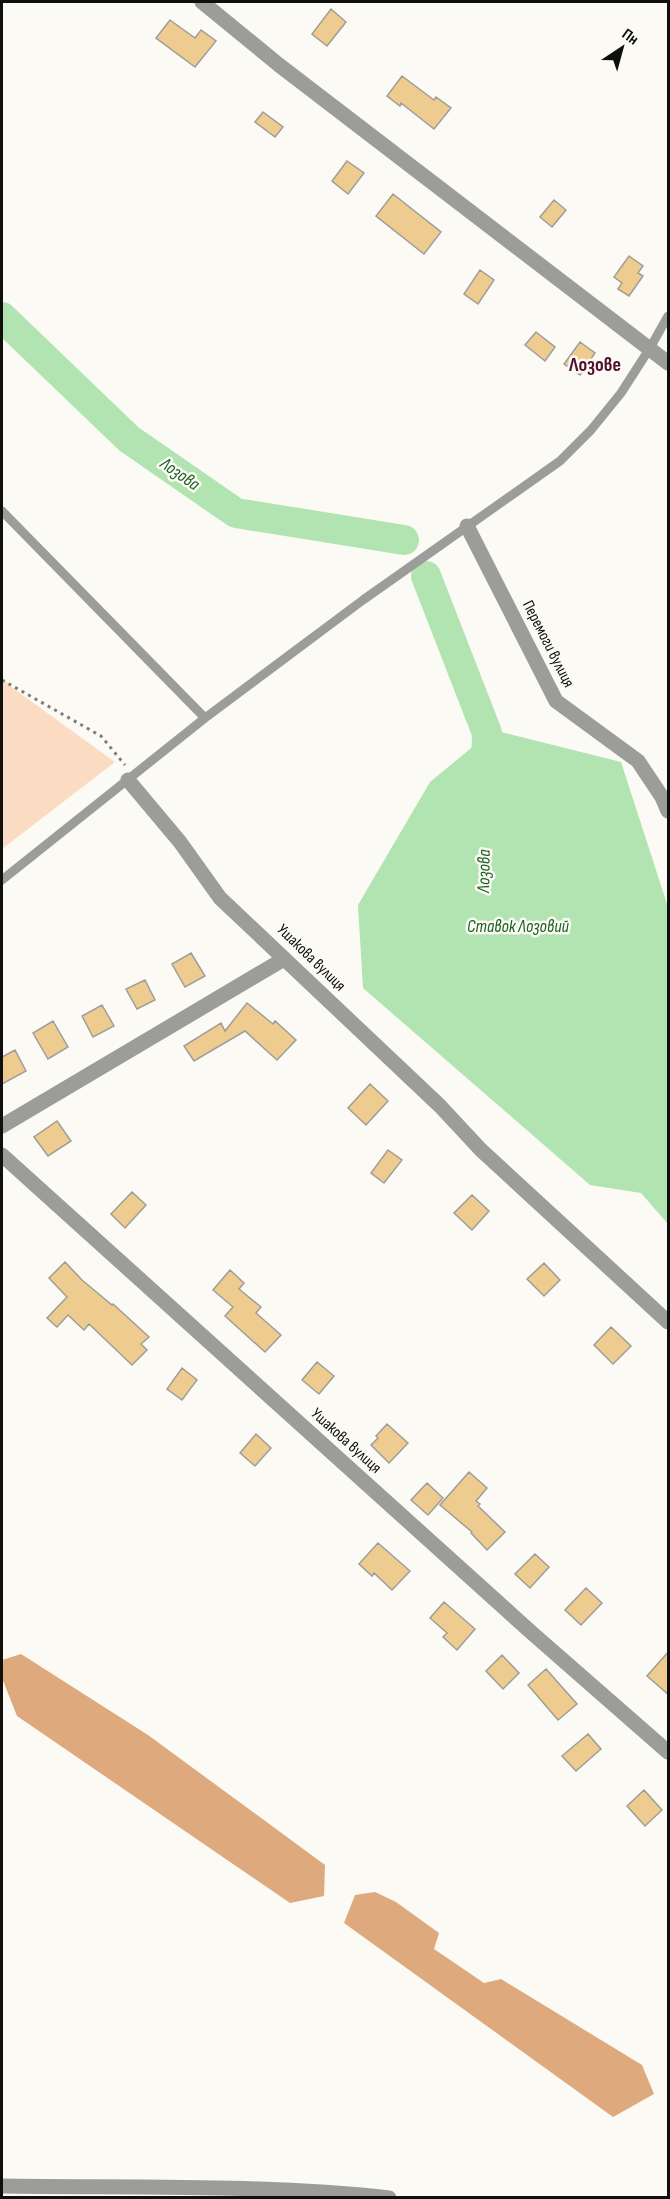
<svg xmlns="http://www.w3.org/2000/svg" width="670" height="2199" font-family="'Sofia Sans Condensed',sans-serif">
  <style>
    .green { fill: #fbdcc3 }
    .forest { fill: #dea97c }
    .water { fill: #b1e4b1 }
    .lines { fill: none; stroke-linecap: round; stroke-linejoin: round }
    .river { stroke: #b1e4b1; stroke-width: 30 }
    .building { fill: #eecc90; stroke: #a09d98; stroke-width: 1.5 }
    .path { stroke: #7d7d79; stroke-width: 3; stroke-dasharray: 3 4.5; stroke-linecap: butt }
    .service { stroke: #9c9d9a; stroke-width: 9 }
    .minor { stroke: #9c9d9a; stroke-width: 15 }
    .labels { text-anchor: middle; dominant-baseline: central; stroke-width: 5; stroke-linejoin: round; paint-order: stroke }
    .street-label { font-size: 16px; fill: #0f0f0d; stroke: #fbfaf4 }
    .water-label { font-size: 18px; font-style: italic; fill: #1c6123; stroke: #fbfaf4 }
    .quarter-label { font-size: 20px; font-weight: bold; fill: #52102e; stroke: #fbfaf4 }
  </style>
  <rect width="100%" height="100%" fill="#fbfaf4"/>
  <path class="green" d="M 2,677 L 10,686 L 115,762 L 2,849 Z"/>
  <path class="forest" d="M 21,1654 L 148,1735 L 325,1865 L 324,1896 L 290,1903 L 17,1716 L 2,1678 L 2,1660 Z
    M 375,1892 L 396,1902 L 439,1933 L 434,1949 L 484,1983 L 501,1979 L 642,2065 L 654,2094 L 613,2117 L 344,1923 L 355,1895 Z"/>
  <path class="water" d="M 493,730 L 621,762 L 668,907 L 668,1224 L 641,1193 L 590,1185 L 363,988 L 358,905 L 430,782 Z"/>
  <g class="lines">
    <path class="river" d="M 2,317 L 129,439 L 236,513 L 404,540
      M 426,576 L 487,733 L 486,775"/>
  </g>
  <path class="building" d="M 331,9 L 346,22 L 327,46 L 312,34 Z
    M 170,20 L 195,38 L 201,30 L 216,41 L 195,67 L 156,38 Z
    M 402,76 L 434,100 L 436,97 L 451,108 L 434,129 L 401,103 L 400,106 L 387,96 Z
    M 263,112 L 283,127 L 275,137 L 255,122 Z
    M 347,161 L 364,173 L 348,194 L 332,181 Z
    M 393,194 L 441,232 L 424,254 L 376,216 Z
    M 554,200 L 566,210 L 552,227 L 540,217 Z
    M 629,256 L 643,266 L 638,273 L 643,276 L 629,296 L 618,289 L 622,283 L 614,277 Z
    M 480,270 L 494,280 L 478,304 L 464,294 Z
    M 536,332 L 555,347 L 545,361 L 525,345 Z
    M 580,342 L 595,353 L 580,375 L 564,364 Z
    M 191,953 L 205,976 L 185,987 L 172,964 Z
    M 145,980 L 155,1000 L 137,1009 L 126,989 Z
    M 247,1003 L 273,1024 L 275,1021 L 296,1040 L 277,1060 L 245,1031 L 194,1061 L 184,1046 L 221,1023 L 225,1031 Z
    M 102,1005 L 114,1026 L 93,1037 L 82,1016 Z
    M 53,1021 L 68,1047 L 48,1059 L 33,1033 Z
    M 15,1050 L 26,1071 L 2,1084 L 2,1057 Z
    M 370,1084 L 388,1101 L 366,1125 L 348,1108 Z
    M 57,1121 L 71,1141 L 48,1156 L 34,1137 Z
    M 388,1150 L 402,1160 L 384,1183 L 371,1173 Z
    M 132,1192 L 146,1205 L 125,1228 L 111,1214 Z
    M 472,1195 L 489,1211 L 472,1230 L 454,1213 Z
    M 65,1262 L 82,1280 L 112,1305 L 113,1304 L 149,1337 L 141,1344 L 147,1350 L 132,1365 L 89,1324 L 84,1330 L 68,1315 L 57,1327 L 47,1318 L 67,1297 L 49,1278 Z
    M 544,1263 L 560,1280 L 544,1296 L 527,1279 Z
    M 230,1270 L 244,1283 L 239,1289 L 261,1307 L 256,1313 L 281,1335 L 265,1352 L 225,1316 L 233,1307 L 213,1290 Z
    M 611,1327 L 631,1346 L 613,1364 L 594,1345 Z
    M 317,1362 L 334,1376 L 319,1394 L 302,1380 Z
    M 182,1368 L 197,1380 L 182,1400 L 167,1389 Z
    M 387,1424 L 408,1443 L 389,1463 L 371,1445 L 378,1438 L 376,1436 Z
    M 256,1434 L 271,1448 L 255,1466 L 240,1453 Z
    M 469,1472 L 487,1488 L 476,1501 L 480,1504 L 478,1506 L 505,1532 L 487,1550 L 471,1533 L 472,1532 L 440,1505 Z
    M 427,1483 L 443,1498 L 428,1515 L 411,1500 Z
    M 378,1543 L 410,1571 L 392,1590 L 374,1573 L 372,1576 L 359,1564 Z
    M 535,1554 L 549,1567 L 530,1588 L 515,1574 Z
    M 586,1588 L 602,1603 L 581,1625 L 565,1610 Z
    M 444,1602 L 475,1629 L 457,1650 L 443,1637 L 447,1633 L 430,1618 Z
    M 669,1651 L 669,1695 L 647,1676 Z
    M 502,1655 L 519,1673 L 503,1689 L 486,1671 Z
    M 546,1669 L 577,1704 L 558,1720 L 528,1685 Z
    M 588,1734 L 601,1749 L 576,1771 L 562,1756 Z
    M 644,1790 L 662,1810 L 645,1826 L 627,1806 Z"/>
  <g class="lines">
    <path class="path" d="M 2,680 L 101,736 L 125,765"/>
    <path class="service" d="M 2,511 L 205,718
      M 2,880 L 205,718 L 363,600 L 560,461 L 591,430 L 621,393 L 650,348 L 668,316"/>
    <path class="minor" d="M 202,2 L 279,65 L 668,363
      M 467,526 L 556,701 L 638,761 L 662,797 L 668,811
      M 128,780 L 180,842 L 220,898 L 440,1106 L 481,1150 L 668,1322
      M 2,1126 L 284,959
      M 2,1155 L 532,1633 L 668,1752
      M 2,2186 C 129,2188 263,2184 389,2198"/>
  </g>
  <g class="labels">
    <g class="street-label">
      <text transform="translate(548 644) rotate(63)">Перемоги вулиця</text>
      <text transform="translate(311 958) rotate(44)">Ушакова вулиця</text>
      <text transform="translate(346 1441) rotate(42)">Ушакова вулиця</text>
    </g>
    <g class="water-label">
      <text transform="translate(180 474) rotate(35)">Лозова</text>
      <text transform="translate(484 871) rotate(-89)">Лозова</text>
      <text x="518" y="926">Ставок Лозовий</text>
    </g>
    <g class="quarter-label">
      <text x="595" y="365">Лозове</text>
    </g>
  </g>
  <rect width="670" height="2199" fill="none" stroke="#0f0f0d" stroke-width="6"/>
  <g transform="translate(622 48) rotate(36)" stroke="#fbfaf4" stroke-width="4.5" paint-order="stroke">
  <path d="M0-4.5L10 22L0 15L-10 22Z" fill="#0f0f0d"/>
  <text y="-9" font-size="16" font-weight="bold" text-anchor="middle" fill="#0f0f0d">Пн</text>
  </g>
</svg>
